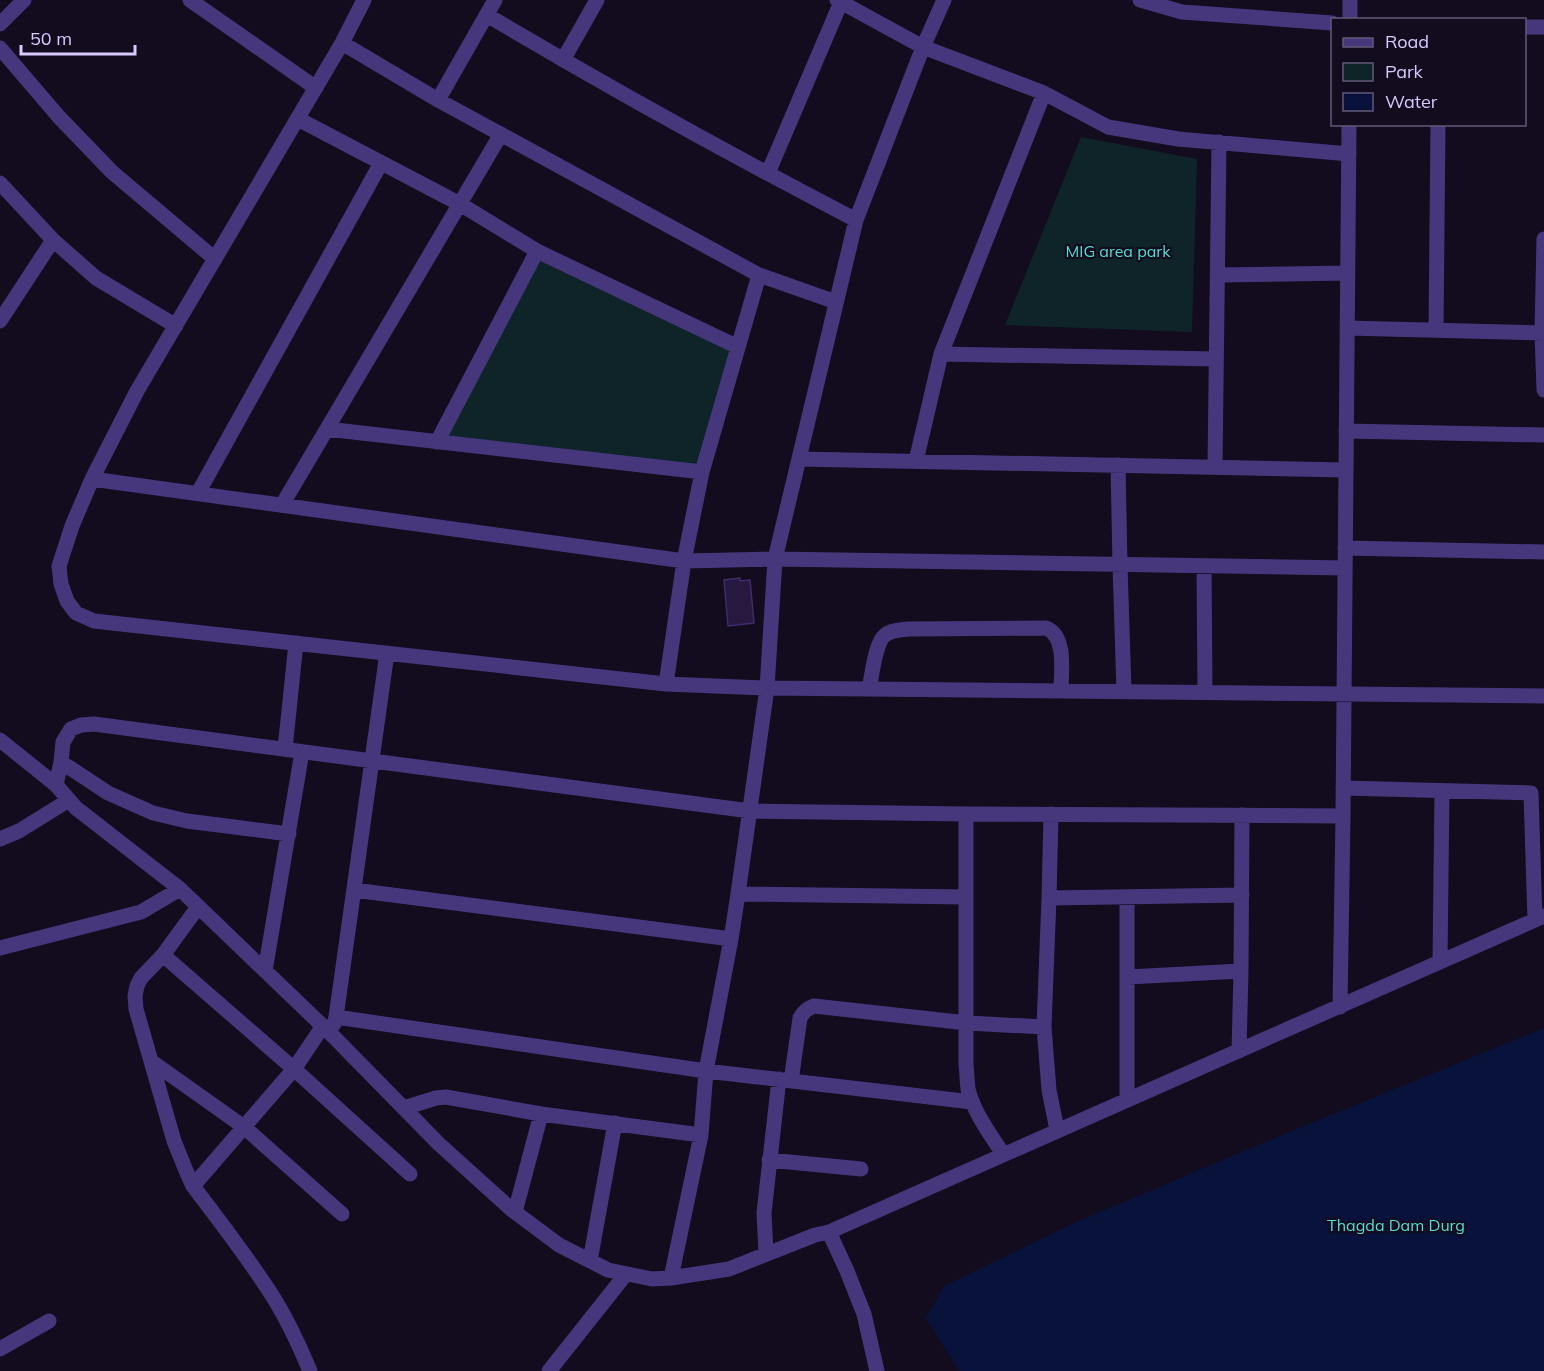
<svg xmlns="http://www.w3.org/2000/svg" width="1544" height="1371" font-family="Mulish,sans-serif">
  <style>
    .green { fill: #0f2428 }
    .water { fill: #09123a }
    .building { fill: #27183f; stroke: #422a6b; stroke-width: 1.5 }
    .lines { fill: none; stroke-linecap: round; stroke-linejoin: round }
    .minor { stroke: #46377d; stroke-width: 15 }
    .labels { text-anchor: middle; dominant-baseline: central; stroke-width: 4.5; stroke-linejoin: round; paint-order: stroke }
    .park-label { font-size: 16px; fill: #56ded3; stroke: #120c1e }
  </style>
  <rect width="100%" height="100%" fill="#120c1e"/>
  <path class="green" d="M 1081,137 L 1197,159 L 1192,332 L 1005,325 Z
    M 537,251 L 738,347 L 702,472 L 437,442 Z"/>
  <path class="water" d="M 1544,1028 L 1544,1371 L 959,1371 L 926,1318 L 944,1286 L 1067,1226 L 1270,1140 Z"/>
  <path class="building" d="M 740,578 L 740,581 L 750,580 L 754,623 L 728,626 L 724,580 Z"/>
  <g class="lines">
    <path class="minor" d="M 190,0 L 316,88
      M 364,0 L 342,43 L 137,391 L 92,479 L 72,526 L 59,566 L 61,584 L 67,601 L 76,613 L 94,621 L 666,684 L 767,688 L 1544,696
      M 837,0 L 923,47 L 1044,93 L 1108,127 L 1178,139 L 1349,154
      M 1140,0 L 1182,12 L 1332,23
      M 1350,0 L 1350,20
      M 487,15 C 608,87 731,155 856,220
      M 0,24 L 24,0
      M 1524,27 L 1544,27
      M 342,43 L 438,100 L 759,275 L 702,472 L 684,561 L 666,684
      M 0,48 L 59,117 L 112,172 L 215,259
      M 563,60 L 597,0
      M 438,100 L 495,0
      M 298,119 L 460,204 L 537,251 L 738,347
      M 768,173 L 841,2
      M 0,183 L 53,240 L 96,278 L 176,326
      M 1544,239 L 1542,333 L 1544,390
      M 759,275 L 836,302
      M 1218,275 L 1347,273
      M 0,321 L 53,240
      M 1347,328 L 1544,333
      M 1436,330 L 1438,124
      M 941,354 L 1216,359
      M 327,429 L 702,472
      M 1346,431 L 1544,435
      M 437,442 L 537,251
      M 799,459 L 1345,470
      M 916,461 L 941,354 L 1044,93
      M 1118,465 L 1120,565 L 1124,692
      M 1215,467 L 1219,142
      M 92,479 L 684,561 L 775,559 L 1345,568
      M 198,493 L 381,163
      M 282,505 L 501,134
      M 1345,548 L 1544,552
      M 1204,566 L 1205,693
      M 869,689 C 872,676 875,643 885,635 C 891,630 901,630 908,629 L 1046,628 C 1067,636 1061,673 1061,691
      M 0,740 L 56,785 L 76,808 L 180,889 L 331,1034 L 439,1144 L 512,1210 L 559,1245 L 608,1270 L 652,1279 L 671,1278 L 729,1269 L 815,1235 L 829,1232 C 1066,1125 1306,1022 1544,916
      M 285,749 L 296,643
      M 61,762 L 108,793 L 153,813 L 187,821 L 289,834
      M 56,785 L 61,762 L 63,742 L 71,729 L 81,725 L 94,724 L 750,811 L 966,814 L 1343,816
      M 1343,788 L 1531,793 L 1535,920
      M 966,814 L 966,1065 C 967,1073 967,1081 968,1089 C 974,1113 990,1134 1003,1154
      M 1051,814 L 1049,898 L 1044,1027 L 1049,1090 L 1057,1130
      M 0,839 L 19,831 L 69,800
      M 354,890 L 731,939
      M 738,894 L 966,897
      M 1127,897 L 1127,1099
      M 1049,898 L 1242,895
      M 198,907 L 163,955 L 141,978 L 137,986 L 135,996 L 136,1009 L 174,1141 L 187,1173 L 193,1186 C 221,1223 250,1260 275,1300 C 289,1323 300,1347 310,1371
      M 0,948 L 141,912 L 180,889
      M 163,955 L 294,1069 L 410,1174
      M 1440,962 L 1442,791
      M 265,971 L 302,752
      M 1128,977 L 1241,971
      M 1340,1007 L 1343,816 L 1349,124
      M 336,1017 L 706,1071 L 972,1102
      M 334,1024 L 336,1017 L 387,653
      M 1239,1051 L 1241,971 L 1242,815
      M 151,1061 L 244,1127 L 342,1214
      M 791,1081 L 800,1018 C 804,1011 807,1009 814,1006 L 967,1023 L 1044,1027
      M 404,1108 L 436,1098 L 446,1097 L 541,1114 L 701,1135
      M 769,1160 L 861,1169
      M 193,1186 L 294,1069 L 323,1026
      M 515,1212 L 541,1114
      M 829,1232 L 847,1271 L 864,1314 L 877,1371
      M 766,1254 L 764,1213 L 779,1079
      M 590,1261 L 615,1123
      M 671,1278 L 701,1135 L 706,1071 L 731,939 L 738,894 L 767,688 L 775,559 L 856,220 L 923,47 L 944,0
      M 0,1349 L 49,1321
      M 549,1371 L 626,1274"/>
  </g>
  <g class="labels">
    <g class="park-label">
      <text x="1118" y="251">MIG area park</text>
      <text x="1396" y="1225">Thagda Dam Durg</text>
    </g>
  </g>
  <rect x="1331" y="18" width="195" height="108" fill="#120c1e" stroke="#625878" stroke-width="1.5"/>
  <rect x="1343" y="38" width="30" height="9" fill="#46377d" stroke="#625878" stroke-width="1.5"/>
  <text x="1385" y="48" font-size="18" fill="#d9c9ff">Road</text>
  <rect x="1343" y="63" width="30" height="18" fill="#0f2428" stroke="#625878" stroke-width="1.5"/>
  <text x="1385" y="78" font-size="18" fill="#d9c9ff">Park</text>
  <rect x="1343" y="93" width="30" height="18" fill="#09123a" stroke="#625878" stroke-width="1.5"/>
  <text x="1385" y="108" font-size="18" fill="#d9c9ff">Water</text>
  <path d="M21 45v9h114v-9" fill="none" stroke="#d9c9ff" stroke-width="3"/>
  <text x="30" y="45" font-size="18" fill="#d9c9ff" stroke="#120c1e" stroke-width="4.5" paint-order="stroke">50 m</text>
</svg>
